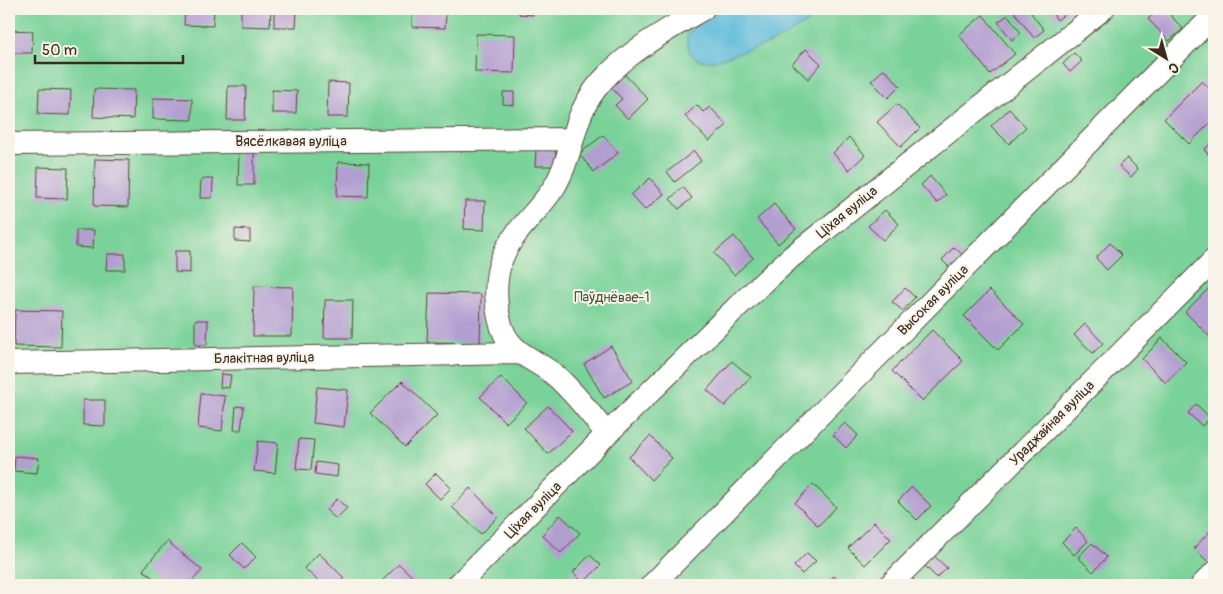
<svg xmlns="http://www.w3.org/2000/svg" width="1223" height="594" font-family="Pangolin,sans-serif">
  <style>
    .green { fill: #79d299; stroke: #5a7e5c }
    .water { fill: #5dbbdb; stroke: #4c727c }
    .building { fill: #b39ed0 }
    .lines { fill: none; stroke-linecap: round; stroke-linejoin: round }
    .minor-casing { stroke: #564638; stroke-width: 24 }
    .minor { stroke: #fff; stroke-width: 22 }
    .labels { text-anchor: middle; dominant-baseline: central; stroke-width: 4; stroke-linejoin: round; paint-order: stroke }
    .street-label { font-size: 14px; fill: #3b2a1e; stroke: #f7f3e8 }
    .park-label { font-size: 14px; fill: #4a543d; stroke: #f7f3e8 }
  </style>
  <rect width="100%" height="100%" fill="#f7f3e8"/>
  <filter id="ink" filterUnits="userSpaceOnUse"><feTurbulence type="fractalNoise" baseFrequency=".02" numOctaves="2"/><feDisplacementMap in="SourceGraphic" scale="10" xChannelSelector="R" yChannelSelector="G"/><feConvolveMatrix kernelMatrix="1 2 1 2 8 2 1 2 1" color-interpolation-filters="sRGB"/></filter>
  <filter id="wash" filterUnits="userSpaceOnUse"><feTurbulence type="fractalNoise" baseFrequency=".0096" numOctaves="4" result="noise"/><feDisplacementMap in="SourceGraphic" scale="20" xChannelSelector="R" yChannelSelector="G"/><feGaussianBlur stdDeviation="1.12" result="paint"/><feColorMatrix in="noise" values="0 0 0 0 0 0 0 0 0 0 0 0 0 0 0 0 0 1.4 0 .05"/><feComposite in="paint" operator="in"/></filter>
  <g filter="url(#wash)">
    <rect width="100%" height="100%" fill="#f0e5cb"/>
    <path class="green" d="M 9,9 L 1214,9 L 1214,585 L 9,585 Z"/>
    <path class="water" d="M 719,9 L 828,9 C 808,21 789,36 768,44 C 758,48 748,50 738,53 C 716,61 687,72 687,36 L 699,20 Z"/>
    <g id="blocks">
      <path class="building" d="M 185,9 L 214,9 L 213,26 L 184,25 Z
        M 241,9 L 271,9 L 270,27 L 241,26 Z
        M 519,9 L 533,9 L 533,15 L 519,14 Z
        M 1012,9 L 1028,9 L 1044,30 L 1034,38 Z
        M 1049,9 L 1072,9 L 1057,20 Z
        M 1159,9 L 1165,9 L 1183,29 L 1169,41 L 1148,19 Z
        M 274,11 L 297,12 L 296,27 L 274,27 Z
        M 412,13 L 446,13 L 445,28 L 412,27 Z
        M 983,15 L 1015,54 L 990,74 L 959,35 Z
        M 1008,15 L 1021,33 L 1012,40 L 998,22 Z
        M 9,30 L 33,31 L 32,53 L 9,53 Z
        M 476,34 L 515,35 L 514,73 L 475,72 Z
        M 806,49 L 821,64 L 808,79 L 792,64 Z
        M 1074,53 L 1082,61 L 1070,72 L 1063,64 Z
        M 884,69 L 900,86 L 888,98 L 871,81 Z
        M 623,73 L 648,99 L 628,119 L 615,105 L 622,99 L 609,85 Z
        M 1202,81 L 1214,93 L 1214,119 L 1189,144 L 1164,119 Z
        M 328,82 L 349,83 L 348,117 L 327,117 Z
        M 228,86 L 246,86 L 245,120 L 227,120 Z
        M 39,89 L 71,90 L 70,115 L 38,114 Z
        M 94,89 L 134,90 L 133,119 L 93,117 Z
        M 272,90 L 297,91 L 296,113 L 272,113 Z
        M 503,92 L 514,92 L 514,105 L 503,104 Z
        M 153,98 L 192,99 L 192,120 L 153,119 Z
        M 897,104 L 920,128 L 901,147 L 877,122 Z
        M 697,105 L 703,112 L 710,107 L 727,125 L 709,141 L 685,116 Z
        M 1009,109 L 1026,127 L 1009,144 L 991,126 Z
        M 603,135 L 618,153 L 594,172 L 579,154 Z
        M 849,137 L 865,155 L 849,170 L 833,153 Z
        M 1214,140 L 1214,160 L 1204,150 Z
        M 536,150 L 556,150 L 555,166 L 535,166 Z
        M 239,151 L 254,152 L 254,185 L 238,185 Z
        M 694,151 L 701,161 L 675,182 L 667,172 Z
        M 1127,158 L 1138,169 L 1131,177 L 1119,166 Z
        M 95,159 L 129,160 L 128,207 L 94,206 Z
        M 338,162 L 369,163 L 368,197 L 337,196 Z
        M 38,167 L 68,168 L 67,199 L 37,198 Z
        M 930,176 L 946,195 L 937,203 L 921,185 Z
        M 650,178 L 664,194 L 645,210 L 631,195 Z
        M 201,179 L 213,179 L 212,198 L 200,198 Z
        M 683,187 L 692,198 L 679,209 L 670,199 Z
        M 465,201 L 485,201 L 484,230 L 464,229 Z
        M 774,204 L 796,229 L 778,244 L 757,219 Z
        M 885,210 L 899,224 L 883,240 L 868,226 Z
        M 235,229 L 250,230 L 250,242 L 235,241 Z
        M 76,230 L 94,230 L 93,248 L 76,247 Z
        M 9,233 L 11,233 L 11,249 L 9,249 Z
        M 734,236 L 753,258 L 734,275 L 714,253 Z
        M 1110,243 L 1122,255 L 1107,270 L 1096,258 Z
        M 954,247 L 964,256 L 951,269 L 942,260 Z
        M 175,251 L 190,251 L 190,273 L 175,272 Z
        M 107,254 L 125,254 L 125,270 L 106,270 Z
        M 1213,284 L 1214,285 L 1214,341 L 1185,312 Z
        M 254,286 L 293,287 L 292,336 L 253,336 Z
        M 905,288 L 915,297 L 903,311 L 892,302 Z
        M 990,290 L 1024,324 L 998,350 L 964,316 Z
        M 429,293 L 481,294 L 480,343 L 427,342 Z
        M 325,300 L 353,300 L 352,338 L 324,338 Z
        M 15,310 L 62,311 L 61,347 L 14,346 Z
        M 195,320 L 208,320 L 207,345 L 195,345 Z
        M 1085,324 L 1103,343 L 1093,353 L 1074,335 Z
        M 932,330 L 963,361 L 922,401 L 892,371 Z
        M 1162,338 L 1186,362 L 1166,383 L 1142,359 Z
        M 611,346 L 633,381 L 604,398 L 584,364 Z
        M 732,361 L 751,377 L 725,406 L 707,390 Z
        M 221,374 L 231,375 L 229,388 L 220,387 Z
        M 501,377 L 527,403 L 506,423 L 480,397 Z
        M 402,381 L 437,415 L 405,447 L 370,413 Z
        M 317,387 L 348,390 L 344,427 L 313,423 Z
        M 201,393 L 225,396 L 222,431 L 198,428 Z
        M 83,400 L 105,400 L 105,426 L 83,425 Z
        M 1196,404 L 1210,418 L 1202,426 L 1188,413 Z
        M 236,406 L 244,407 L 241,430 L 234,430 Z
        M 548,406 L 572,431 L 548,454 L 524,428 Z
        M 845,423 L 858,435 L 846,448 L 833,435 Z
        M 650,436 L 672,458 L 651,480 L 629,457 Z
        M 299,439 L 314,440 L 311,470 L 296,469 Z
        M 258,441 L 278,443 L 275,473 L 254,471 Z
        M 15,456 L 39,458 L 37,473 L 14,471 Z
        M 316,462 L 338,465 L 337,477 L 315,474 Z
        M 436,473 L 451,488 L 440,499 L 425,484 Z
        M 813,484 L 836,507 L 818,526 L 795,503 Z
        M 912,487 L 931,506 L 917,520 L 898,501 Z
        M 470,488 L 498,517 L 481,534 L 452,507 Z
        M 337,499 L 347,508 L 336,519 L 326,510 Z
        M 560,515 L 580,533 L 561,553 L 542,535 Z
        M 874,522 L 891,539 L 865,565 L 848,548 Z
        M 1214,527 L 1214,560 L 1210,564 L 1194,548 Z
        M 1076,528 L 1088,541 L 1074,555 L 1062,542 Z
        M 167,541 L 202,570 L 189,585 L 162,585 L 143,570 Z
        M 242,543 L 256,557 L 244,569 L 230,555 Z
        M 1092,543 L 1107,557 L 1093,572 L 1078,557 Z
        M 319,553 L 344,578 L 337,585 L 322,585 L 304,568 Z
        M 807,553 L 816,561 L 802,574 L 794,566 Z
        M 590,555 L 601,565 L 583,583 L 573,572 Z
        M 933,555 L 947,568 L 937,578 L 924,565 Z
        M 399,564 L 421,585 L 387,585 L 382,581 Z
        M 834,576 L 843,585 L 824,585 Z
        M 911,577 L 919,585 L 902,585 Z"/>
    </g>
  </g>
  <g filter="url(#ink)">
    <use href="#blocks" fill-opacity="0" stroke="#564638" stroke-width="1"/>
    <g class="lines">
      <g class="minor-casing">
        <path id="minor" d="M 9,144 L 572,139
          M 9,363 L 519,353
          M 607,434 C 591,415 576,394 557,377 C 538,360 511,355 502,328 C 495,308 494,281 501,261 C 510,233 541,210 556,184 C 577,146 570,117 602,81 C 630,50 667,30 703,9
          M 458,585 L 607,434 L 738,306 L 790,258 L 1103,9
          M 652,585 L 1214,15
          M 890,585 L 1214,260
          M 1202,585 L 1214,573"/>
      </g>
      <use href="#minor" class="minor"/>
    </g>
  </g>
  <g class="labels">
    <g class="street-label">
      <text x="291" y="141">Вясёлкавая вуліца</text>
      <text transform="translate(847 212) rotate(-39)">Ціхая вуліца</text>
      <text transform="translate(933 300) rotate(-45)">Высокая вуліца</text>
      <text transform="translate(264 358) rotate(-1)">Блакітная вуліца</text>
      <text transform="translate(1052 423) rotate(-45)">Ураджайная вуліца</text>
      <text transform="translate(533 510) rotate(-45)">Ціхая вуліца</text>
    </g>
    <g class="park-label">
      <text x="612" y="297">Паўднёвае-1</text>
    </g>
  </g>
  <rect width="1223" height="594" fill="none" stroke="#f7f3e8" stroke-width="30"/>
  <g transform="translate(1166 58) rotate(143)" stroke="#f7f3e8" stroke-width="4" paint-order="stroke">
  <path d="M0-4L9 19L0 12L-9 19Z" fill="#3b2a1e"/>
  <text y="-8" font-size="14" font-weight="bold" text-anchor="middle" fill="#3b2a1e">С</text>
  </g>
  <path d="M35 55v8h148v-8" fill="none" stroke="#3b2a1e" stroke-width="2.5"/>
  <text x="42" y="55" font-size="15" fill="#3b2a1e" stroke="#f7f3e8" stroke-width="4" paint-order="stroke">50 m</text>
</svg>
